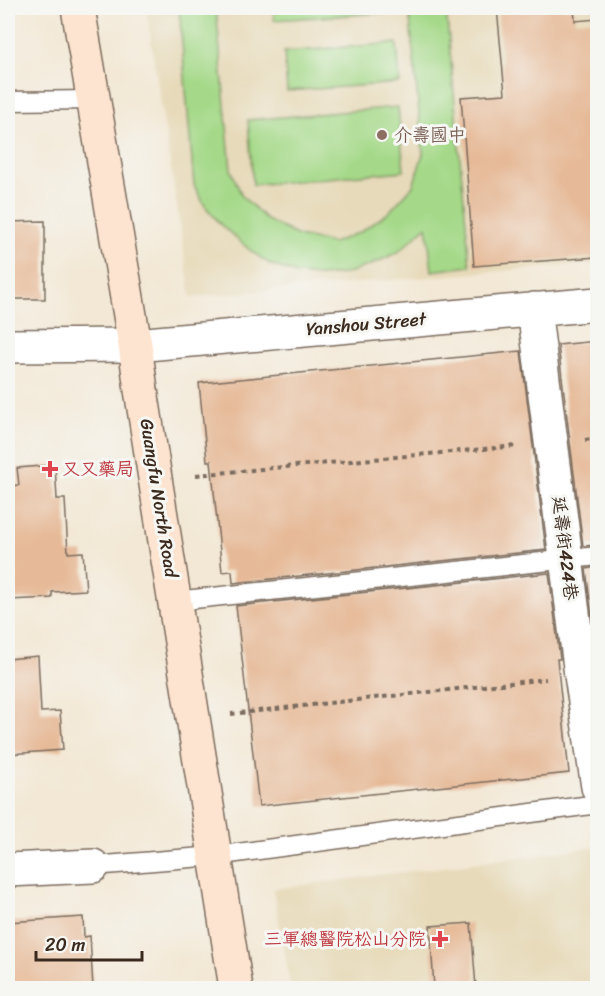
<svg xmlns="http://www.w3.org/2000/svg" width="605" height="996" font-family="Sriracha,'LXGW WenKai TC',sans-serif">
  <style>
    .built { fill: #e7daba }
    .green { fill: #a5d989; stroke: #708254; stroke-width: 1.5 }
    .building { fill: #e6ba98 }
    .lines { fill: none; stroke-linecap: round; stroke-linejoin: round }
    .lane-casing { stroke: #7b6c5e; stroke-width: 21 }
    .street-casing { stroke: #7b6c5e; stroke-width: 36 }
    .secondary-casing { stroke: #7b6c5e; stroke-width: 36 }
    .path { stroke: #7b6c5e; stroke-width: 4; stroke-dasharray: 4.5 4.5; stroke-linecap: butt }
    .lane { stroke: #fff; stroke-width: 18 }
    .street { stroke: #fff; stroke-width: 33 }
    .secondary { stroke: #fde4d0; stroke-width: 33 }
    .education-dot { fill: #8d6e63; stroke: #f6f6f2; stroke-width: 2 }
    .health-dot { fill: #e0444e; stroke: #f6f6f2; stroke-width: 2 }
    .labels { text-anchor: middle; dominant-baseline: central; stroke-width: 6; stroke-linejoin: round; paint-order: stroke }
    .education-label { font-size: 18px; fill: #785e54; stroke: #f6f6f2; text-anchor: start }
    .street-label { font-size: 18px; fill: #3b2a1e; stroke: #f6f6f2 }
    .health-label { font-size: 18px; fill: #be3a42; stroke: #f6f6f2; text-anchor: start }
  </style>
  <rect width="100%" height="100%" fill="#f6f6f2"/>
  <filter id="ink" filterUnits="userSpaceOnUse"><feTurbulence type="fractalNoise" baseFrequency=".0167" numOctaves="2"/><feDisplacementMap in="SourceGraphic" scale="12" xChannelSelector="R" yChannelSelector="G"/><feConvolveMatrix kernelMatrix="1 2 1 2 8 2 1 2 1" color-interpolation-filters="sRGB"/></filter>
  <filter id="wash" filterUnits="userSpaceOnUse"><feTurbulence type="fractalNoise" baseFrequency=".008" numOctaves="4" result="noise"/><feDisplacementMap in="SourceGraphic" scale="24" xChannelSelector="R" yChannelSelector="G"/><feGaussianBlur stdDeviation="1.35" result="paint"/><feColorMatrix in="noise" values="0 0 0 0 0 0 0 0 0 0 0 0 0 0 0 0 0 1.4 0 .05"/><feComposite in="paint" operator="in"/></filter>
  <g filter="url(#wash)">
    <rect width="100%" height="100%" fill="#f3e8d6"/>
    <path class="built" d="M 146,8 L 597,8 L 597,263 L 191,297 Z
      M 597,847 L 597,988 L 291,988 L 273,889 Z"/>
    <path class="green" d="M 179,8 L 216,8 L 231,170 L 242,196 L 267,220 L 298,236 L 333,243 L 360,232 L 388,213 L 413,186 L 423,154 L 409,8 L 446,8 L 470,266 L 432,271 L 427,226 L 398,252 L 373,264 L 345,274 L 320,276 L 296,274 L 270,264 L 251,251 L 221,225 L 205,206 L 194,185 Z
      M 273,8 L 394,8 L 395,12 L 274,20 Z
      M 397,43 L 400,83 L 287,91 L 284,52 Z
      M 398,107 L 404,171 L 253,185 L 248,120 Z"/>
    <g id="blocks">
      <path class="building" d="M 497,8 L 574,8 L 575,21 L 597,19 L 597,257 L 474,266 L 461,97 L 505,94 Z
        M 45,221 L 45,299 L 8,299 L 8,222 Z
        M 597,341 L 597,545 L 583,546 L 558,345 Z
        M 521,351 L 546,550 L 233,583 L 232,571 L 222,572 L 211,461 L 207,461 L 199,383 Z
        M 55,465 L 57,499 L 65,499 L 68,553 L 83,552 L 86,590 L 52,592 L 52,598 L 8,600 L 8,486 L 19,485 L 17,468 Z
        M 597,567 L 597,655 L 586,569 Z
        M 549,573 L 560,659 L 557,659 L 569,773 L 259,806 L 236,606 Z
        M 38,656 L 41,712 L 60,711 L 63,750 L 9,754 L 9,751 L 8,752 L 8,659 Z
        M 83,917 L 84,937 L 90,936 L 93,988 L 8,988 L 8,922 Z
        M 471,923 L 476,988 L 434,988 L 430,926 Z"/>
    </g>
  </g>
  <g filter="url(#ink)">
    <use href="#blocks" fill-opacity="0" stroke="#7b6c5e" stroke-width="1.5"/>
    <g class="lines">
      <g class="lane-casing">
        <path id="lane" d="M 8,101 L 94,100
          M 175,601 L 598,556
          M 93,866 L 215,856 L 598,804"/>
      </g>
      <g class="street-casing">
        <path id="street" d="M 534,309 L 581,675 L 598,787
          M 8,346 L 135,345 L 598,304
          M 8,870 L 93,866"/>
      </g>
      <g class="secondary-casing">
        <path id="secondary" d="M 78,8 L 135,345 L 141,390 L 236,988"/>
      </g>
      <path class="path" d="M 585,440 L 598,438
        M 196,475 L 517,446
        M 231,714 L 546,679"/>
      <use href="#lane" class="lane"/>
      <use href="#street" class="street"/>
      <use href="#secondary" class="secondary"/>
    </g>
  </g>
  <circle class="education-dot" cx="382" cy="135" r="6"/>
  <g class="health-dot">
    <path d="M47 460h6v6h6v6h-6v6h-6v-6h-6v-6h6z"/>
    <path d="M437 930h6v6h6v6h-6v6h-6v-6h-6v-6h6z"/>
  </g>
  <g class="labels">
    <g class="education-label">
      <text x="394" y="135">介壽國中</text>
    </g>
    <g class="street-label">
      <text transform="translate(366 324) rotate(-5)">Yanshou Street</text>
      <text transform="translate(159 498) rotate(81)">Guangfu North Road</text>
      <text transform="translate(565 548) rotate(83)">延壽街424巷</text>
    </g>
    <g class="health-label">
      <text x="62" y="469">又又藥局</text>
      <text x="426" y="939" text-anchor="end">三軍總醫院松山分院</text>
    </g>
  </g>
  <rect width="605" height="996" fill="none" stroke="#f6f6f2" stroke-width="30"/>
  <path d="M36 951v9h106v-9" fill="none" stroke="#3b2a1e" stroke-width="3"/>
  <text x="45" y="951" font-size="18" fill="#3b2a1e" stroke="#f6f6f2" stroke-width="4.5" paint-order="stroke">20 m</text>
</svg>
